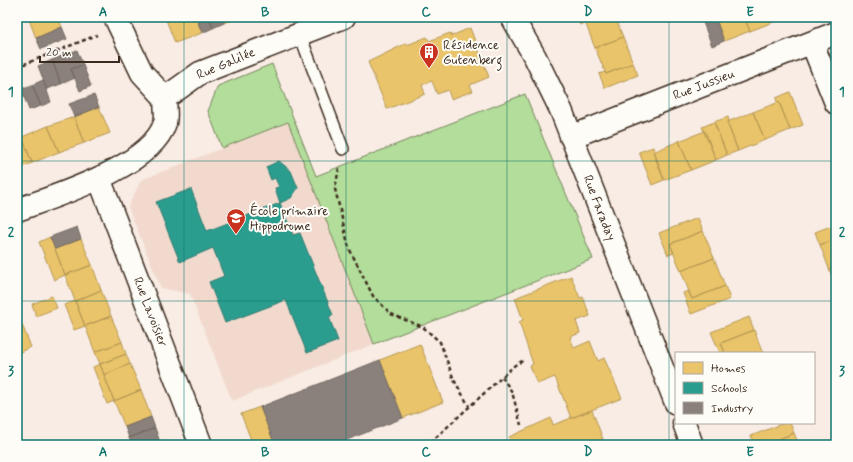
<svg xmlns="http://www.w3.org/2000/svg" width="853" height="462" font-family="Mynerve,sans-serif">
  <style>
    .built { fill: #f2d9cd }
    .green { fill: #b2dd9a; stroke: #76845c }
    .homes { fill: #e9c46a; stroke: #b59653 }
    .schools { fill: #2a9d8f; stroke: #2f7a6d }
    .industry { fill: #8a817c; stroke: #726760 }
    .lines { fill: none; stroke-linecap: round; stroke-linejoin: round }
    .lane-casing { stroke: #3b2a1e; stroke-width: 14 }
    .street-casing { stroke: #3b2a1e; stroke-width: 25 }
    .path { stroke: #3b2a1e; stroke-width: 2.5; stroke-dasharray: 4 3; stroke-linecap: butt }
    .lane { stroke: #fdfcf7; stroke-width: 11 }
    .street { stroke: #fdfcf7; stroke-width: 22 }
    .grid { fill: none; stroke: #0f766e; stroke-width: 1; stroke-opacity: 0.55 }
    .labels { text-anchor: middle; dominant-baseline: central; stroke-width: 4; stroke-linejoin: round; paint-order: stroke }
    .poi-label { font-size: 13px; fill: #3b2a1e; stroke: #fdfcf7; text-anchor: start }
    .street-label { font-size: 13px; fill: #3b2a1e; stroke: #fdfcf7 }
    .neatline { fill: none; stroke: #0f766e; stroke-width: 1.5 }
    .grid-label { font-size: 13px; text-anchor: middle; font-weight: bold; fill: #0f766e }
  </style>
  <rect width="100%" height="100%" fill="#f8ece4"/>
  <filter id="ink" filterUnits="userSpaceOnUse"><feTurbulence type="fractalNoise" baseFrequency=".025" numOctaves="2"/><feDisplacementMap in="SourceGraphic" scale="8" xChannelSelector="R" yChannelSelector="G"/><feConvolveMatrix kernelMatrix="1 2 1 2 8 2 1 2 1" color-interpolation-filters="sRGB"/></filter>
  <g filter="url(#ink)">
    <path class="built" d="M 288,122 L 374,344 L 232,401 L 190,294 L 161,288 L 128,207 L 141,180 Z"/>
    <path class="green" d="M 272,64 L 316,176 L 525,94 L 593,259 L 374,344 L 288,122 L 222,148 L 208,111 L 218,86 Z"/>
    <path class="homes" d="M 28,17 L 58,17 L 62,27 L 36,38 Z
      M 165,17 L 196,17 L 202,33 L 175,43 Z
      M 222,17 L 241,17 L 224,23 Z
      M 576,17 L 596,17 L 580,25 Z
      M 596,17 L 615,17 L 623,37 L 595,48 L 585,22 Z
      M 715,17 L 744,17 L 750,31 L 724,41 Z
      M 744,17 L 774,17 L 776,21 L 750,31 Z
      M 470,28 L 489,77 L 470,85 L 473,91 L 451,99 L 448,90 L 437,94 L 432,81 L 422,85 L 425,94 L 387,109 L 368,62 L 407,43 L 407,45 L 427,37 L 429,41 L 450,33 L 451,36 Z
      M 623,37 L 633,63 L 606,74 L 595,48 Z
      M 633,63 L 638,75 L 605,88 L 599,74 L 605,72 L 606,74 Z
      M 790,92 L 803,125 L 790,130 L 779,102 L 777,102 L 776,98 Z
      M 779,102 L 790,130 L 765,140 L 753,112 Z
      M 99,107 L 110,133 L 84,143 L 74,117 Z
      M 753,112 L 765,140 L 738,151 L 727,122 Z
      M 74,117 L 84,143 L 59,152 L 48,126 Z
      M 728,117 L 729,121 L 727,122 L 738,151 L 727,155 L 714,122 Z
      M 714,122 L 727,155 L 716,160 L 702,127 Z
      M 48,126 L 59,152 L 32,163 L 22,137 Z
      M 705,131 L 716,160 L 691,170 L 679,141 Z
      M 22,137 L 32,163 L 17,169 L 17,139 Z
      M 679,141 L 691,170 L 664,180 L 653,152 Z
      M 653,147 L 664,180 L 652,185 L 639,152 Z
      M 698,218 L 703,231 L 670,244 L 674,253 L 668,255 L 659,233 Z
      M 836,224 L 836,239 L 820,245 L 815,232 Z
      M 703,231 L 714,258 L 681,271 L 670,244 Z
      M 50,237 L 65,275 L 54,280 L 39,242 Z
      M 81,239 L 92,265 L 65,275 L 55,249 Z
      M 836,239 L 836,268 L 830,271 L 820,245 Z
      M 714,258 L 725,286 L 692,299 L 681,271 Z
      M 92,265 L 101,290 L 75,301 L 65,275 Z
      M 836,268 L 836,286 L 830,271 Z
      M 571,276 L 580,298 L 583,297 L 590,316 L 576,321 L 580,333 L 570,337 L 574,348 L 590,341 L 598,361 L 604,358 L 622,398 L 571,418 L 555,377 L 537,384 L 530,366 L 533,364 L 519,322 L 523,320 L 515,298 Z
      M 725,286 L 730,299 L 691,314 L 683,293 L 688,291 L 692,299 Z
      M 101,290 L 111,316 L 85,326 L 75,301 Z
      M 52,296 L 57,308 L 36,316 L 32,304 Z
      M 75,301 L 85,326 L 74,330 L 64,305 Z
      M 111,316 L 122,342 L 95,352 L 85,326 Z
      M 749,317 L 754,330 L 721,343 L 725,353 L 720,353 L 711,332 Z
      M 21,322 L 31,347 L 18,353 L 17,323 Z
      M 754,330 L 763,353 L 725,353 L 721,343 Z
      M 122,342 L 126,354 L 100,364 L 95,352 Z
      M 420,344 L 443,402 L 403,418 L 380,360 Z
      M 126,354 L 130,364 L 104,375 L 100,364 Z
      M 100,364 L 114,401 L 107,404 L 93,367 Z
      M 130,364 L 141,390 L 114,401 L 104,375 Z
      M 141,390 L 151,417 L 125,427 L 114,401 Z
      M 260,407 L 275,445 L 253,445 L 241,414 Z
      M 592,410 L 603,439 L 587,445 L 512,445 L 509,437 L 551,418 L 553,425 Z
      M 784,423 L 790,423 L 794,433 L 764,445 L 755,445 L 751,436 Z
      M 794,433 L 799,445 L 764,445 Z
      M 159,439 L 162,445 L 142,445 Z"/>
    <path class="schools" d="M 279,161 L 291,171 L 298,188 L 291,198 L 280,203 L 275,188 L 279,187 L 275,178 L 271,180 L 266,167 Z
      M 191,189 L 207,231 L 280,203 L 293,235 L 300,233 L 333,315 L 329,317 L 338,341 L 307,353 L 286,300 L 225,323 L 209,282 L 224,276 L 213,248 L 180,262 L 156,202 Z"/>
    <path class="industry" d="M 196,17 L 209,17 L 213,28 L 202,33 Z
      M 209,17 L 222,17 L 224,23 L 213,28 Z
      M 710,17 L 715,17 L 724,41 L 712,46 L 702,20 Z
      M 62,27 L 67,39 L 41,49 L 36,38 Z
      M 77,50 L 83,65 L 71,69 L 75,78 L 61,84 L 52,60 Z
      M 52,60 L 61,84 L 47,89 L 38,66 Z
      M 83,65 L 91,86 L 80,91 L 71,69 Z
      M 43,80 L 51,102 L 41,106 L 32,85 Z
      M 32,85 L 41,106 L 29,110 L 21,89 Z
      M 94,95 L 99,107 L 74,117 L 69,104 Z
      M 77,227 L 81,239 L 55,249 L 50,237 Z
      M 380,360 L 403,418 L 334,445 L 275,445 L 260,407 Z
      M 151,417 L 155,428 L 129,438 L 125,427 Z
      M 155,428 L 159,439 L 142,445 L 132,445 L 129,438 Z"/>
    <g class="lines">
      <g class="lane-casing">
        <path id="lane" d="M 300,35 L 343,149"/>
      </g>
      <g class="street-casing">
        <path id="street" d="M 115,17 L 142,73 L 165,98
          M 512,17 L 535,57 L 561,110 L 676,403
          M 812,43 L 836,103
          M 165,98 L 200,73 L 344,17
          M 571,137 L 836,33
          M 99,178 L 201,445
          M 17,210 C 57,195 151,167 165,123 C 167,116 165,106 165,98
          M 684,423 L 692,445"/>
      </g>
      <path class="path" d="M 17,67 L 97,35
        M 339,168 L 335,189 L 349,248 L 373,296 L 391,314 L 423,327 L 440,342 L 454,380 L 469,406
        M 502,377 L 512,392 L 521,425
        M 424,445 L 433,440 L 515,365 L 524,360"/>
      <use href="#lane" class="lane"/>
      <use href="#street" class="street"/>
    </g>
  </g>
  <path class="grid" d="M 184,17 L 184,445M 346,17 L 346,445M 507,17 L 507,445M 669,17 L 669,445M 17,161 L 836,161M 17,301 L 836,301"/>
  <defs>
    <g id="building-pin" transform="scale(1)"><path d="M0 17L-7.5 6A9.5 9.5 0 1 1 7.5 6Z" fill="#c8321e" stroke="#fdfcf7"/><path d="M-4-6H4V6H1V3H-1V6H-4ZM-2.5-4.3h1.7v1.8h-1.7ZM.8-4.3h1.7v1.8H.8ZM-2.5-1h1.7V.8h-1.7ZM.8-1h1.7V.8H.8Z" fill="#fff"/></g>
    <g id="school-pin" transform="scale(1)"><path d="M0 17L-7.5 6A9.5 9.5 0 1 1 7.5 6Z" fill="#c8321e" stroke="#fdfcf7"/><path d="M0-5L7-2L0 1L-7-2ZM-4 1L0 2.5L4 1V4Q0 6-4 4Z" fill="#fff"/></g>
  </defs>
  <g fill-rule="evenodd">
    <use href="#building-pin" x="429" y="52"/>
    <use href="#school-pin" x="236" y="218"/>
  </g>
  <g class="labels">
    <g class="poi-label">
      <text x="443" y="45">Résidence<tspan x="443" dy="15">Gutenberg</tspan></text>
      <text x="250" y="211">École primaire<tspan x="250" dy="15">Hippodrome</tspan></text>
    </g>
    <g class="street-label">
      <text transform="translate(226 64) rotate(-23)">Rue Galilée</text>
      <text transform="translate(704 85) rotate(-21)">Rue Jussieu</text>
      <text transform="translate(599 208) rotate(69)">Rue Faraday</text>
      <text transform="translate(150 312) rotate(69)">Rue Lavoisier</text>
    </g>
  </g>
  <rect width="853" height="462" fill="none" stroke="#fdfcf7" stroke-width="44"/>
  <rect x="675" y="352" width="140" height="72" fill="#fdfcf7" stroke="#afa8a0"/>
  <rect x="683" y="362" width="20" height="12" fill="#e9c46a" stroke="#afa8a0"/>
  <text x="711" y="372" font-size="12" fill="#3b2a1e">Homes</text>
  <rect x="683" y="382" width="20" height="12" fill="#2a9d8f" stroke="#afa8a0"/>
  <text x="711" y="392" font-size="12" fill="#3b2a1e">Schools</text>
  <rect x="683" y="402" width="20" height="12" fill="#8a817c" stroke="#afa8a0"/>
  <text x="711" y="412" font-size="12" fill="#3b2a1e">Industry</text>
  <path d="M40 56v6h79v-6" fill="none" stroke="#3b2a1e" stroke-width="2"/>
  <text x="46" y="56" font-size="12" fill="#3b2a1e" stroke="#fdfcf7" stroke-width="3" paint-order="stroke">20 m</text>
  <rect x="22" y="22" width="809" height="418" class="neatline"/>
  <g class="grid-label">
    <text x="103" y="16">A</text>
    <text x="265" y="16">B</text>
    <text x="426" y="16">C</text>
    <text x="588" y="16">D</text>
    <text x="750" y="16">E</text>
    <text x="11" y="96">1</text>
    <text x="842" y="96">1</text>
    <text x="11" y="236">2</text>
    <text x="842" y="236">2</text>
    <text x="11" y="375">3</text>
    <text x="842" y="375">3</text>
    <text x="103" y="456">A</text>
    <text x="265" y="456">B</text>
    <text x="426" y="456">C</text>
    <text x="588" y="456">D</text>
    <text x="750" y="456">E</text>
  </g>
</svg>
